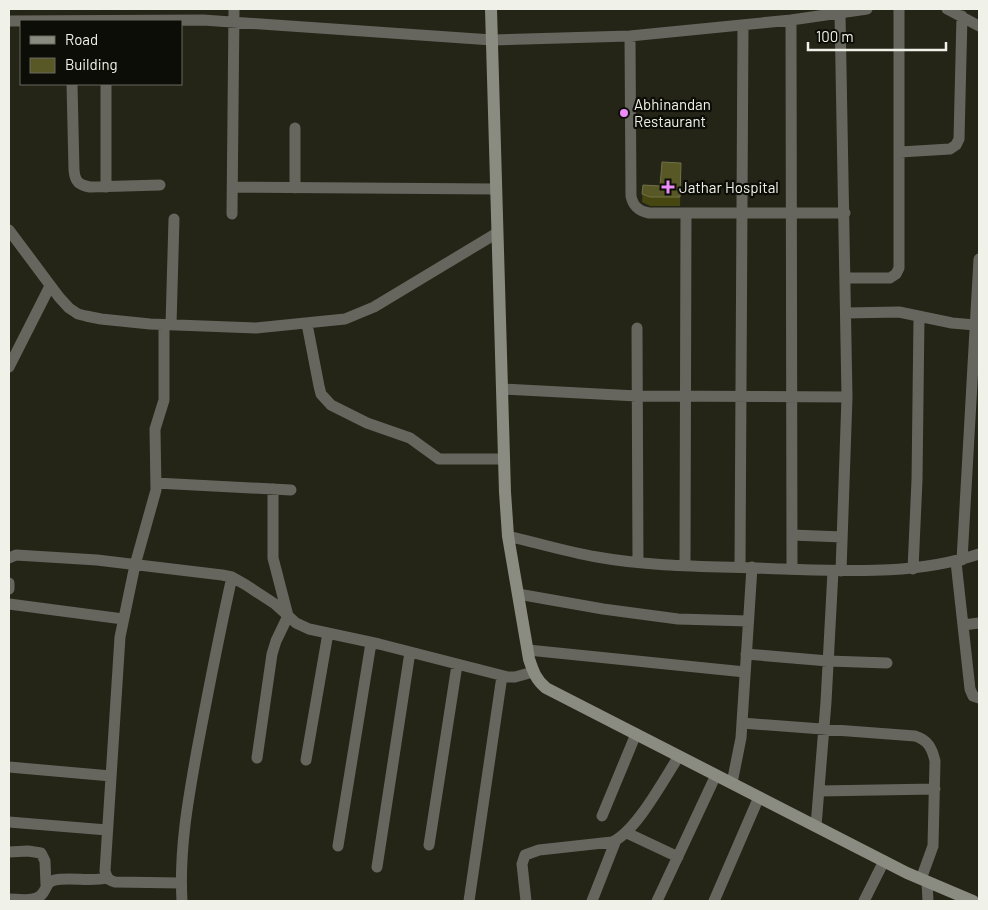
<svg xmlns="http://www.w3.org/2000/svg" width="988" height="910" font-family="Barlow,sans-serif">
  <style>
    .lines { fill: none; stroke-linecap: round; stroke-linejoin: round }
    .street { stroke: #66665f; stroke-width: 11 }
    .secondary { stroke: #8b8c81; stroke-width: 12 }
    .wall { fill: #464610 }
    .building { fill: #585827; stroke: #707046 }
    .poi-dot { fill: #ec8cfb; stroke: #0d0d07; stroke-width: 2 }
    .labels { text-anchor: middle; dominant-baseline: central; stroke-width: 4.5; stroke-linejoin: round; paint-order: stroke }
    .poi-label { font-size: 15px; fill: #f0f1e8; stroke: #0d0d07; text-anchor: start }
  </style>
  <rect width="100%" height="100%" fill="#242417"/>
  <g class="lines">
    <path class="street" d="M 947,9 L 979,26
      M 840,13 L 847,397 L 841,571
      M 791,20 L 792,569
      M 9,21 L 203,20 L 492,40 L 630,36 L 791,20 L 867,9
      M 630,36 L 631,196 C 633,206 638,211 649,213 L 845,213
      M 72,84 L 74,170 C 75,182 79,185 90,187 L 160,185
      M 106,84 L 106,187
      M 900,152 L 950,149 L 956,145 L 959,139 L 962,16
      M 233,187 L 496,189
      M 295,188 L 295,128
      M 232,214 L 234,9
      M 9,230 L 59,297 L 69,308 L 78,314 L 86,316 L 101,319 L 150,324 L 256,328 L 345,319 L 374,307 L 497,233
      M 846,278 L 890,278 L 896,274 L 899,268 L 899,9
      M 846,313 L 899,312 L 952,323 L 975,325
      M 307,324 L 319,386 L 321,394 L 331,405 L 367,423 L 410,438 L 439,459 L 504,459
      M 164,325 L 164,400 L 155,429 L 156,490 L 135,565 L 120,637 L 105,871 C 107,878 108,880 115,882 L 181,883
      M 171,325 L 174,219
      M 637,328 L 638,562
      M 9,367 L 50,286
      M 502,389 L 637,396 L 847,397
      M 156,483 L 291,490
      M 792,535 L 842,537
      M 508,536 C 538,543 567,552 597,557 C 658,568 721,566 783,569 C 849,571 916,575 979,554
      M 9,558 L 16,555 L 97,560 L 222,575 L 232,577 L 246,585 L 275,604 L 296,623 L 309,629 L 379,644 L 508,677 L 515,677 L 533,672
      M 962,560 L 979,259
      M 956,562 L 970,689 L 973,696 L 979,698
      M 685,565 L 686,214
      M 740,567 L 743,25
      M 913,569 L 917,480 L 919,317
      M 9,583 L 9,589
      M 518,594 L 603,609 L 678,619 L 748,621
      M 9,604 L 123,619
      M 963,625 L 979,623
      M 528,650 L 745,672
      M 746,654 L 828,661 L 887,663
      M 742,723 L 915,736 C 928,740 932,748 935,761 L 933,846 L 921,879
      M 257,758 L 272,654 L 276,641 L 288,616 L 273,558 L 273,489
      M 306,760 L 328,633
      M 9,767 L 111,776
      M 732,783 L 741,738 L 752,567
      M 819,791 L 935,789
      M 602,816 L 636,734
      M 9,822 L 107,830
      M 816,826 L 826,702 L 833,571
      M 627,833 L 678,857
      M 429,845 L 457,665
      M 338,846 L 371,643
      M 9,852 L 28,851 L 41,853 L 45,861 L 46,885
      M 377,867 L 410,652
      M 927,882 L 928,901
      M 9,899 C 17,899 33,902 40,896 C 47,891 45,882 55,880 C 72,877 90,882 107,878
      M 182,901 C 179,850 188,800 197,750 C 208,692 219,635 232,577
      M 469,901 L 502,676
      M 526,901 L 522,864 L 525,855 L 539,850 L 612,842 C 636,832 664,779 679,756
      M 592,901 L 616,840
      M 657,901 L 716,775
      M 714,901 L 759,797
      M 864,901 L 884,861"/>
    <path class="secondary" d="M 491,9 L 505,492 L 508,536 L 529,659 C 533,671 536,680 546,688 L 907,873 L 973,901"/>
  </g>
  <path class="wall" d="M 681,172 L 680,206 L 650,206 L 642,202 L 643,185 L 660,186 Z"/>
  <path class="building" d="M 662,162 L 681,163 L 680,197 L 650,197 L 642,194 L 643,185 L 660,186 Z"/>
  <g class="poi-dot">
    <circle cx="624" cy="113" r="5"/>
    <path d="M665.5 179.5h5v5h5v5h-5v5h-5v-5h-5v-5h5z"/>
  </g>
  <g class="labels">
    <g class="poi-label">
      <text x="634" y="104">Abhinandan<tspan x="634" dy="17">Restaurant</tspan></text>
      <text x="679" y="187">Jathar Hospital</text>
    </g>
  </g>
  <rect width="988" height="910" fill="none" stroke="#f0f1e8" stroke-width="20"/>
  <rect x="20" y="20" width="162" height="65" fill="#0d0d07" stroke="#686861"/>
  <rect x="30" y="36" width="25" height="8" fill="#8b8c81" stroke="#686861"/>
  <text x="65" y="45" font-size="15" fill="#f0f1e8">Road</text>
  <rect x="30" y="58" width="25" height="15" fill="#585827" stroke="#686861"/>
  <text x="65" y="70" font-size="15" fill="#f0f1e8">Building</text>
  <path d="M808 42v8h138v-8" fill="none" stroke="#f0f1e8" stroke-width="2.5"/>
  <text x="816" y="42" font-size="15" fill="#f0f1e8" stroke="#0d0d07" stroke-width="4" paint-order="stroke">100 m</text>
</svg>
